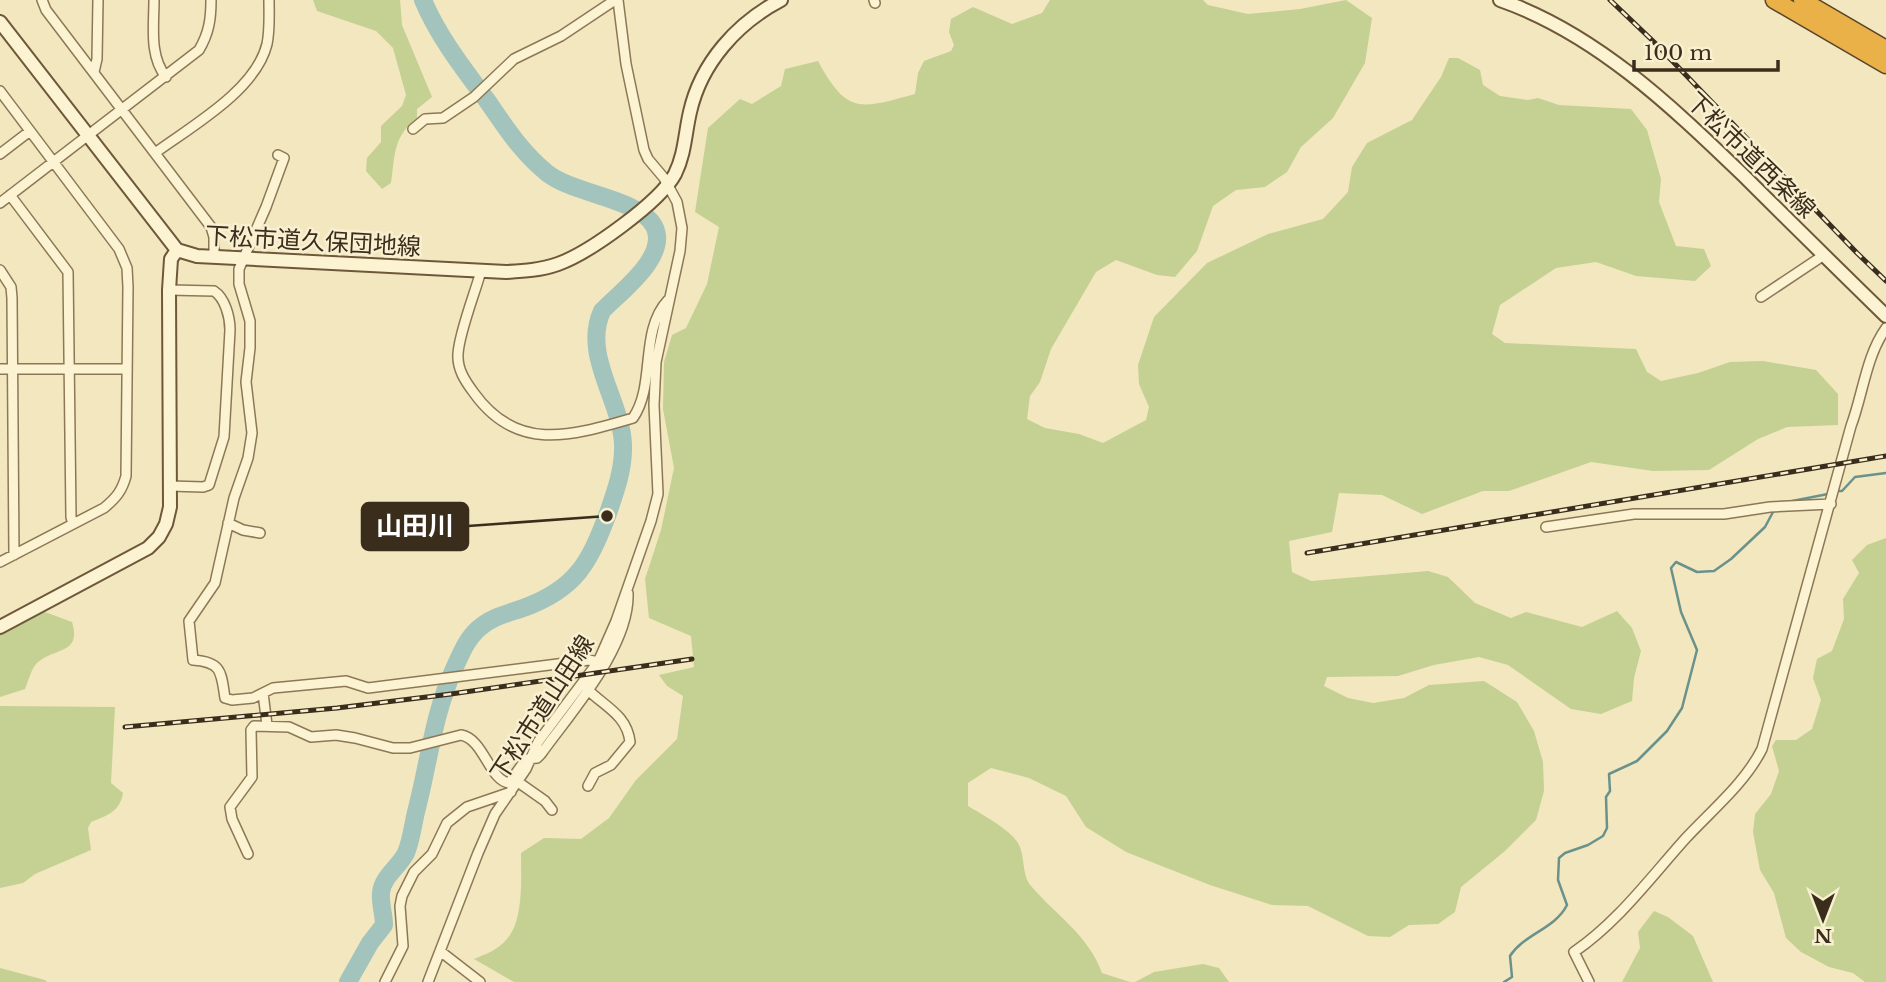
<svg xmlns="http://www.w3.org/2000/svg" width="1886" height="982" font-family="'Libre Baskerville','Noto Sans JP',serif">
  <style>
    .green { fill: #c4d192 }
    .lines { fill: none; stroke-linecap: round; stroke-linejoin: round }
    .stream { stroke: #69928c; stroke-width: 2.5 }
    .river { stroke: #a3c3bd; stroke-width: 18 }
    .street-casing { stroke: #8c7856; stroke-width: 12 }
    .secondary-casing { stroke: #6e5839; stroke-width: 16 }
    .highway-casing { stroke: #59452b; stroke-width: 19 }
    .street { stroke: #fcf3d3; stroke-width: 9 }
    .secondary { stroke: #fcf3d3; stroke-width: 12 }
    .highway { stroke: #e9b148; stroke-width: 16 }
    .rail-casing { stroke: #3a2d1c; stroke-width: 5 }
    .rail { stroke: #f8f0d0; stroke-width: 2.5; stroke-dasharray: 8; stroke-linecap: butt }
    .labels { text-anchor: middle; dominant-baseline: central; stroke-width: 5; stroke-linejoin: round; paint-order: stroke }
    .street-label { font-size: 24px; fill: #3a2d1c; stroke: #f8f0d0 }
    .leader { fill: none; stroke: #3a2d1c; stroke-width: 2.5 }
    .callout-dot { fill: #3a2d1c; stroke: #f8f0d0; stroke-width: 2.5 }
    .callout { fill: #3a2d1c; stroke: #3a2d1c; stroke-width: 2.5 }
    .callout-label { font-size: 26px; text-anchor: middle; font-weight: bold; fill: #fff }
  </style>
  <rect width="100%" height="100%" fill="#f2e7bf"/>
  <path class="green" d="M 313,0 L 400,0 L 402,25 L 432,97 L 417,109 L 417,118 C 393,137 395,154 391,183 L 382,189 L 366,171 L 367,158 L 381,142 L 381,126 L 402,106 L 406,95 L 393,48 L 376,31 L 317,11 Z
    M 1050,0 L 1203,0 L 1208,5 L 1248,14 L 1300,9 L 1346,0 L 1372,18 L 1365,63 L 1333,118 L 1301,147 L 1287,172 L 1265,187 L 1236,190 L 1213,206 L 1197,251 L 1175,277 L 1157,275 L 1116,260 L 1096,272 L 1051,349 L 1040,382 L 1030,396 L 1027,419 L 1045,428 L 1079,434 L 1103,443 L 1146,420 L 1149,407 L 1139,384 L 1138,365 L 1154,317 L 1207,263 L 1268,234 L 1323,219 L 1348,192 L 1352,167 L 1367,143 L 1412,120 L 1441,77 L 1449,58 L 1458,58 L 1480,70 L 1483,85 L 1500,96 L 1528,100 L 1538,98 L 1559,105 L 1631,109 L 1647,130 L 1661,179 L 1659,202 L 1676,246 L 1704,249 L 1711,266 L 1695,281 L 1636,276 L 1596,262 L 1556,268 L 1500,305 L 1492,334 L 1505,343 L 1636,349 L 1647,372 L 1661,381 L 1698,373 L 1730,362 L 1763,361 L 1816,370 L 1838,394 L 1838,425 L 1787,427 L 1758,439 L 1709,470 L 1653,471 L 1591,462 L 1509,491 L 1483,491 L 1422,514 L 1382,495 L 1339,493 L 1332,532 L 1289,541 L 1292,572 L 1311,581 L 1428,571 L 1448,577 L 1475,603 L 1511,618 L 1526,612 L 1582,627 L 1617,611 L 1632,628 L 1641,651 L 1634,678 L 1632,701 L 1601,714 L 1571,709 L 1508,665 L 1479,657 L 1434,665 L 1398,676 L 1327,677 L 1324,686 L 1348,698 L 1373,703 L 1404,698 L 1429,685 L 1484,681 L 1517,702 L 1534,731 L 1543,762 L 1544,791 L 1536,820 L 1505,851 L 1461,887 L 1455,912 L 1438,924 L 1409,925 L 1390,937 L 1368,936 L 1308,906 L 1272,905 L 1210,885 L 1126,852 L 1086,827 L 1066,796 L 1029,778 L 991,768 L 968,783 L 968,806 C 981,814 1013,831 1019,845 C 1025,857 1022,876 1031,886 C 1056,915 1089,936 1102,973 L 1130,982 L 514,982 L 474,959 C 486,954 498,950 507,939 C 524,920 521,877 521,853 L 544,838 L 581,839 L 609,818 L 636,780 L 677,739 L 683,696 L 667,686 L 659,675 L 694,667 L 691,636 L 649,618 L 645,579 L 661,530 L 674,468 L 663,409 L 664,362 L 672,335 L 686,328 L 707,284 L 719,227 L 695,212 L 708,128 L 740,99 L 752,104 L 781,86 L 785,69 L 818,61 C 847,115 860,109 915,94 L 918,73 L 924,61 L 951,51 L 954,45 L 949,32 L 951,19 L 973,7 L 1012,24 L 1042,13 Z
    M 1886,538 L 1886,982 L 1865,982 L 1853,973 L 1829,967 L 1801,952 L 1786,938 L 1774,893 L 1760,870 L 1753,832 L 1755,814 L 1771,794 L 1779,771 L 1772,746 L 1776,740 L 1796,740 L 1812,729 L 1821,700 L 1813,678 L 1817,659 L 1832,651 L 1844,619 L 1843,599 L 1859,573 L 1852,560 L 1867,545 Z
    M 45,612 L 72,622 C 82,655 54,647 37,663 C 31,669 28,682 25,689 L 0,697 L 0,632 Z
    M 0,706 L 115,707 L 111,783 L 123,793 C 120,812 106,816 91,822 L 88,828 L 91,850 L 35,874 L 23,883 L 0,888 Z
    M 1654,911 L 1668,917 L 1693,936 L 1713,982 L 1622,982 L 1640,948 L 1638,932 Z
    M 1203,964 L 1219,968 L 1229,982 L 1135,982 L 1154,972 Z
    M 0,968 L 45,980 L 47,982 L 0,982 Z"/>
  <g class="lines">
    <path class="stream" d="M 1839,491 L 1842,491 L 1855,477 L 1886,473
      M 1777,504 L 1828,494
      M 1504,982 L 1512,977 L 1510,956 C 1524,934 1555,929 1567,905 L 1558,880 L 1559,858 L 1565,853 L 1588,845 L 1603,836 L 1607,828 L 1606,797 L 1610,791 L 1609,774 L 1637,761 L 1667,731 L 1682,708 L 1697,650 L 1681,612 L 1671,568 L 1676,562 L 1697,572 L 1714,571 L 1731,559 L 1765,527 L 1773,512"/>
    <path class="river" d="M 348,982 L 370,943 L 384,925 C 384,914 380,904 381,893 C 382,877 399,867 406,853 C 411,841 413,825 416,812 C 429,763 433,715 454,669 C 461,654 466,640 478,629 C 492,616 510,613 526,607 C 576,588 589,563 607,516 C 615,493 624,469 623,444 C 621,400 582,355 602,311 C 620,292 670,256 654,226 C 640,199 573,194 547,173 C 520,151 505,126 486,99 C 463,68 438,36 423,0"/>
    <g class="street-casing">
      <path id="street" d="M 42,0 L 46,10 L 211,227 L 214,237 L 214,257
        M 154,0 C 154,26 149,56 166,77
        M 874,0 L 875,3
        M 94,72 L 97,59 L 98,0
        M 0,91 L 119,249 L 127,268 L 128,287 L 126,476 C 122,491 116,498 104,508 L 0,562
        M 413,129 L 425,119 L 443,118 L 474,97 L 514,59 L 561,36 L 615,0
        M 155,153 C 192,126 256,90 267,44 C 270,30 269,14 269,0
        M 0,154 L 30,131
        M 278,155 L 284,158 L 266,207 L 239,269 L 239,284 L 250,321 L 250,348 L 246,382 L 252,433 L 248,458 L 234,498 L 215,583 L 189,621 L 193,660 C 222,662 221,672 225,698 L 232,700 L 253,698 L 273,688 L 346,681 L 368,688 L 589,660 L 598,662
        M 10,195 L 68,272 L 71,517 L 73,524
        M 0,203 L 199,50 C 209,33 211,19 211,0
        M 0,270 L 11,287 L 12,298 L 14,555
        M 481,271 C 475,293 459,333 458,354 C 457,369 465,381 474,393 C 517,453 571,436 633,418 C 656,385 639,331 668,300
        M 169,290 L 214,291 C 225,298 230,317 230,330 L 224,437 L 209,485 L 203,487 L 170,486
        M 1761,297 L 1824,255
        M 0,369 L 127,369
        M 228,523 L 243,530 L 260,533
        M 1546,527 L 1634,514 L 1724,514 L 1770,507 L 1831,504
        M 587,689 C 605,707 627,715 630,742 L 611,765 L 595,773 L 588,786
        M 263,693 L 267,725
        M 518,782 L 545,801 L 552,810
        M 248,854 L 232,819 L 230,807 L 252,777 L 251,730 L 254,726 L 289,727 L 311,737 L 336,735 L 355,738 L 393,748 L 410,748 L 461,735 C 484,739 489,780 509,783 L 526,759 L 537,758 L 541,754 C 571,712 630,647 628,593
        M 440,951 L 480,982
        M 385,982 L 403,946 L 400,906 L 402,896 L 414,872 L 432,854 L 447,823 L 467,807 L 511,792
        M 428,982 L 478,853 L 495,814 L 526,769 L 538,742 L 598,662 L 616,621 L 651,521 L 658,494 L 654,405 L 656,362 L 680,251 L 682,228 L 677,202 L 664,178 L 648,159 L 644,150 L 626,64 L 618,0
        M 1589,982 L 1574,952 C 1618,922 1650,878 1686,838 C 1712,810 1745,783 1762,749 L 1851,426 C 1863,394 1866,356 1886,328"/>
    </g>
    <g class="secondary-casing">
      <path id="secondary" d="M 1500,0 C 1597,34 1672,107 1745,177 C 1792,224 1839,270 1886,316
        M 0,22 L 177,250 L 197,256 L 506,272 C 524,271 541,270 558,264 C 589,253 660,202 675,174 C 685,154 685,133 690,112 C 701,63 737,23 781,0
        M 0,627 L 148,548 L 159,537 L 166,524 L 170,507 L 169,290 L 171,259 L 177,250"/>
    </g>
    <g class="highway-casing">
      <path id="highway" d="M 1774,0 L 1886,65
        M 1802,0 L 1886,49"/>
    </g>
    <use href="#street" class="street"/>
    <use href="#secondary" class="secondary"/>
    <use href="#highway" class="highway"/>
    <g class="rail-casing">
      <path id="rail" d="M 1610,0 L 1654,42 L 1857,253 L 1886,281
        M 1307,553 L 1886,456
        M 125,727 L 337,708 L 451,694 L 692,659"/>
    </g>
    <use href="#rail" class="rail"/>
  </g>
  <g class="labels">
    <g class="street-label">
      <text transform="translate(1751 155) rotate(44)">下松市道西条線</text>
      <text transform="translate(313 241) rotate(3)">下松市道久保団地線</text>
      <text transform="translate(542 708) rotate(-57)">下松市道山田線</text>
    </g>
  </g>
  <path class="leader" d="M607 516L468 526"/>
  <circle class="callout-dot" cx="607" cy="516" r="7"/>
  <rect class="callout" x="362" y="503" width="106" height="47" rx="7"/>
  <g class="callout-label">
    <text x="415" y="535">山田川</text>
  </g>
  <g transform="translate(1823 919) rotate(180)" stroke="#f8f0d0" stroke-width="5" paint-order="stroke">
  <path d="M0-5L12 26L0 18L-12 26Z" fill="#3a2d1c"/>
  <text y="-10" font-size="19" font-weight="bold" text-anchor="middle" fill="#3a2d1c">N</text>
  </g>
  <path d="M1634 60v10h144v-10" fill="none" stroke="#3a2d1c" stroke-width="3.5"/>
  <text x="1644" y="60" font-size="21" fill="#3a2d1c" stroke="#f8f0d0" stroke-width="5" paint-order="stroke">100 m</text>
</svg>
